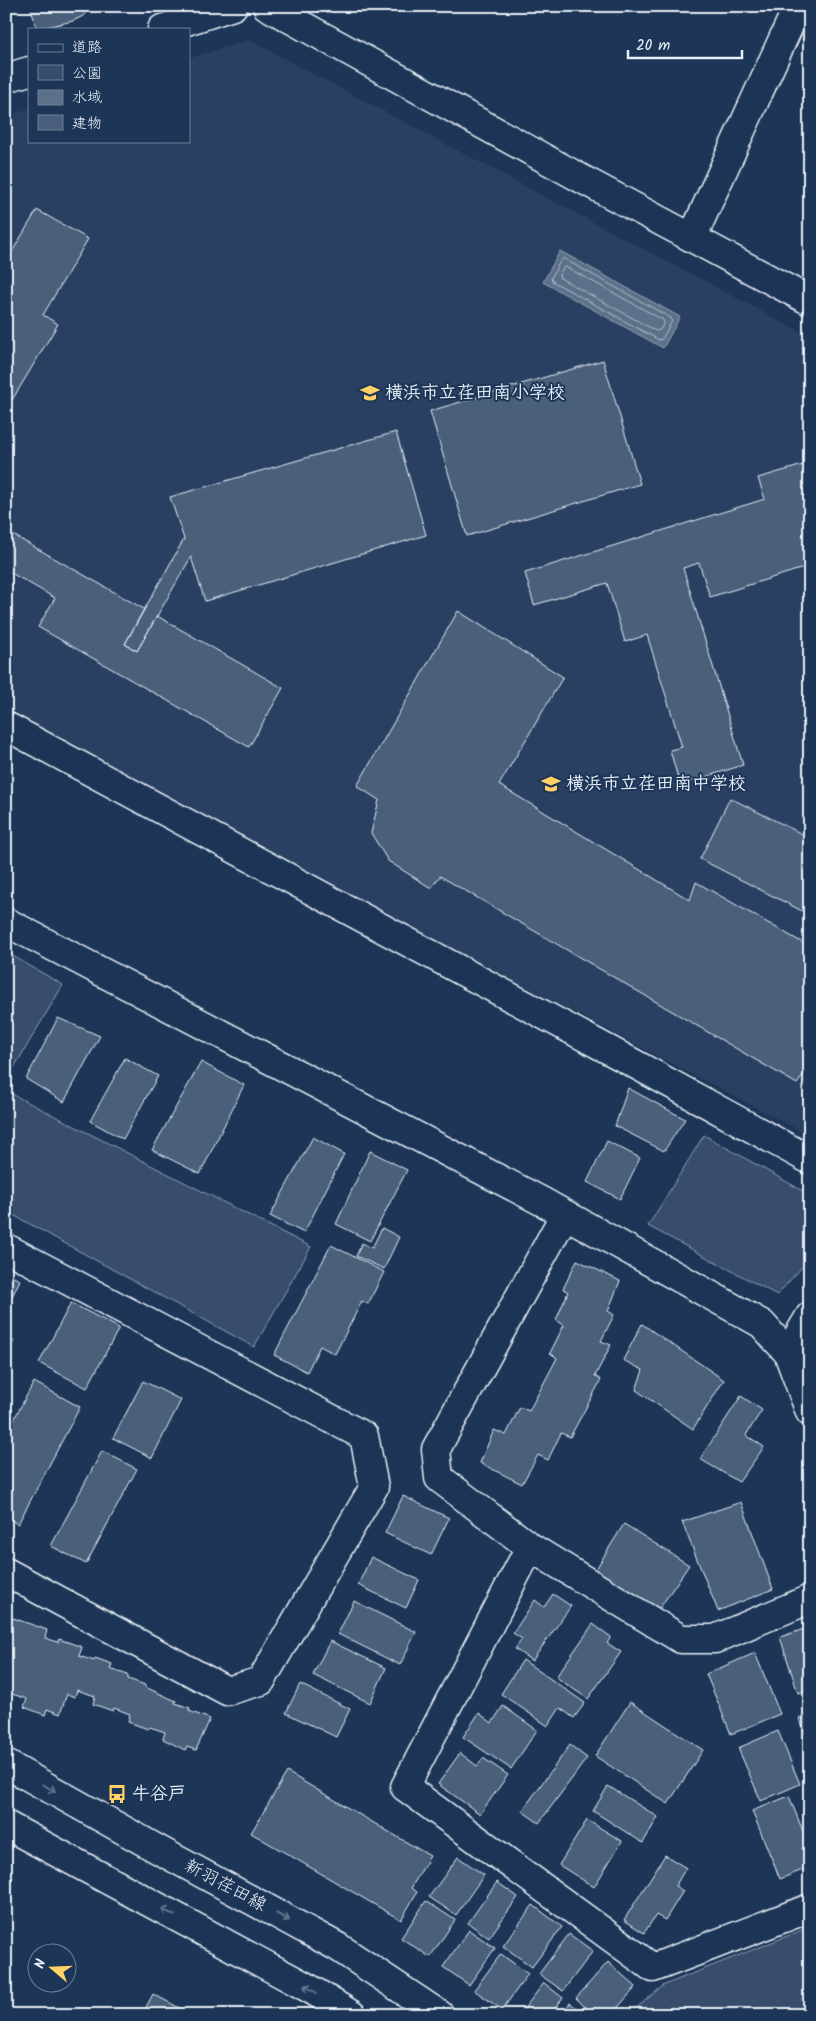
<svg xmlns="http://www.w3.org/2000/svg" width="816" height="2021" font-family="Kalam,'Klee One',sans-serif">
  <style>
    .built { fill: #2a4162 }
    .green { fill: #374d6c; stroke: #909fb2 }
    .water { fill: #5d7089; stroke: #95a4b5 }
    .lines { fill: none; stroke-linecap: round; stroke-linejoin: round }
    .shore { stroke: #b0bdcc; stroke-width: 1 }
    .building { fill: #495e7a; stroke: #e8f1f8 }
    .minor-casing { stroke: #e8f1f8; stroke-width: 31 }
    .minor { stroke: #1d3557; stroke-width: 28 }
    .oneway { stroke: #64778f }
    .labels { text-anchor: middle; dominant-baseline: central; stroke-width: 4; stroke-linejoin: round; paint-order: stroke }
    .poi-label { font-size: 18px; font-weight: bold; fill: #e8f1f8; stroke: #1d3557; text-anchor: start }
    .street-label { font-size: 18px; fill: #e8f1f8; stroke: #1d3557 }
  </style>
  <rect width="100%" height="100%" fill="#1d3557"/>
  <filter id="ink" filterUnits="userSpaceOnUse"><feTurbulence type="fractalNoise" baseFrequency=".02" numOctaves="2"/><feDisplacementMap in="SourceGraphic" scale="10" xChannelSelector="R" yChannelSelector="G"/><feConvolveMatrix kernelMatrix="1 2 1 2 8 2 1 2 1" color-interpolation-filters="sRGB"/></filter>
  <g filter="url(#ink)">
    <path class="built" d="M 249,40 L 810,337 L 810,1136 L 259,847 L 6,708 L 6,116 L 29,109 L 29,141 L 189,141 L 189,58 Z"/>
    <path class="green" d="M 6,952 L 63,985 L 6,1081 Z
      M 6,1091 L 311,1247 L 254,1347 L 6,1211 Z
      M 704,1135 L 810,1195 L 810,1258 L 777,1295 L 648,1226 Z
      M 810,1927 L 810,2015 L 628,2015 L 664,1985 Z"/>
    <path class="water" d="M 560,251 L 680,317 L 663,348 L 543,282 Z"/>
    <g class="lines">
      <path class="shore" d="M 564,259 L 671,318 L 672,321 L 662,339 L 659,340 L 552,281 L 551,278 L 561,260 Z
        M 566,267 L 663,320 L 664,323 L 660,330 L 656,331 L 560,278 L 559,275 L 563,268 Z"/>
    </g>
    <path class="building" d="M 30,6 L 82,6 L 85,15 L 73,21 L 37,29 Z
      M 37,210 L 88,239 L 43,315 L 58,324 L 6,410 L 6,262 Z
      M 603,360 L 640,484 L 467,536 L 430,411 Z
      M 396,432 L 426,535 L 205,601 L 191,557 L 137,651 L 125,644 L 184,539 L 170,497 Z
      M 810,463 L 810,566 L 710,597 L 699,563 L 683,568 L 743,765 L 680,785 L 670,750 L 682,747 L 647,635 L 625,642 L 607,583 L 534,605 L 525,573 L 765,499 L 758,478 Z
      M 6,531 L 144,609 L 125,644 L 137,651 L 157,616 L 283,688 L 249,747 L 38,627 L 55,598 L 6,570 Z
      M 458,611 L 563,677 L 499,785 L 690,900 L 696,882 L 810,947 L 810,1066 L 797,1084 L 440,876 L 431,888 L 388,861 L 371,833 L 379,800 L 357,786 Z
      M 730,798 L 810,838 L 810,915 L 700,859 Z
      M 58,1018 L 100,1036 L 64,1102 L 26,1079 Z
      M 125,1058 L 158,1076 L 123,1139 L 90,1121 Z
      M 201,1062 L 244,1085 L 200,1174 L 152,1150 Z
      M 628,1088 L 685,1119 L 664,1151 L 615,1126 Z
      M 313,1137 L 344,1154 L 304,1233 L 270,1216 Z
      M 607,1141 L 640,1158 L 620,1199 L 587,1182 Z
      M 370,1151 L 407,1170 L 370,1241 L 336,1224 Z
      M 382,1228 L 399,1237 L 384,1269 L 356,1256 L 362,1243 L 372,1248 Z
      M 331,1245 L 384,1272 L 368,1304 L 362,1301 L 335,1354 L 320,1346 L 307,1372 L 274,1355 Z
      M 577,1260 L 620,1281 L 608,1311 L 614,1315 L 601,1341 L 611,1345 L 595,1376 L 601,1380 L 570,1437 L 561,1433 L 548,1460 L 538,1455 L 522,1484 L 480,1463 L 494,1430 L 506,1435 L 520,1407 L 529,1411 L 557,1358 L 550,1353 L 564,1325 L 556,1320 L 568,1292 L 563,1289 Z
      M 6,1274 L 20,1280 L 6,1309 Z
      M 71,1303 L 119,1328 L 87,1388 L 39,1363 Z
      M 642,1324 L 724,1380 L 693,1429 L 636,1390 L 643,1370 L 623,1360 Z
      M 6,1337 L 14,1341 L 6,1356 Z
      M 143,1381 L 181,1400 L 152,1458 L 113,1438 Z
      M 34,1382 L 80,1407 L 18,1524 L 6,1518 L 6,1434 Z
      M 741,1396 L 762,1410 L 746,1435 L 764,1447 L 739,1482 L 700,1459 Z
      M 102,1451 L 137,1469 L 86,1564 L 51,1546 Z
      M 403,1496 L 449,1518 L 431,1555 L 385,1533 Z
      M 741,1502 L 773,1589 L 718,1611 L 682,1522 Z
      M 624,1524 L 689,1565 L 657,1612 L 591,1577 Z
      M 371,1557 L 419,1580 L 406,1608 L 358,1585 Z
      M 553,1594 L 571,1606 L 532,1661 L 515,1649 L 522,1639 L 513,1633 L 535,1600 L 544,1607 Z
      M 354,1601 L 416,1632 L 400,1665 L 338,1634 Z
      M 13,1618 L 47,1630 L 45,1638 L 58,1642 L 59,1639 L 82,1647 L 79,1656 L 94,1661 L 95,1658 L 112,1664 L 110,1669 L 128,1675 L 128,1679 L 145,1685 L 145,1687 L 176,1701 L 175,1703 L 190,1708 L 189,1711 L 210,1719 L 196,1750 L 187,1747 L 185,1750 L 163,1739 L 165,1732 L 150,1727 L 148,1729 L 128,1722 L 130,1714 L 114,1708 L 113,1711 L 93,1704 L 95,1696 L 77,1690 L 75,1697 L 67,1694 L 60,1714 L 47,1709 L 45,1715 L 24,1707 L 27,1699 L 6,1692 L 6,1622 L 11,1623 Z
      M 593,1624 L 611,1637 L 607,1643 L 621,1652 L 588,1699 L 556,1677 Z
      M 810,1627 L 810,1690 L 798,1693 L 780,1637 Z
      M 330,1641 L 386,1668 L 370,1703 L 313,1675 Z
      M 755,1653 L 780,1714 L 731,1734 L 706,1674 Z
      M 523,1660 L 585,1703 L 574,1718 L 560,1708 L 548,1726 L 501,1694 Z
      M 300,1684 L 350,1709 L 336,1737 L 286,1713 Z
      M 630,1702 L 703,1750 L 668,1804 L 595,1756 Z
      M 503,1706 L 537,1730 L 511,1769 L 463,1737 L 479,1713 L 492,1723 Z
      M 810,1713 L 810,1745 L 799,1718 Z
      M 778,1731 L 800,1784 L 761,1801 L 738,1748 Z
      M 570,1745 L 587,1758 L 539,1823 L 522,1811 Z
      M 460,1753 L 477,1766 L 483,1758 L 508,1775 L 480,1814 L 438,1784 Z
      M 287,1772 L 430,1856 L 411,1888 L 417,1892 L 401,1920 L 251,1833 Z
      M 608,1786 L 658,1817 L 643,1843 L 593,1811 Z
      M 789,1796 L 810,1849 L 810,1867 L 780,1879 L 752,1811 Z
      M 587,1820 L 622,1841 L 594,1887 L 559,1865 Z
      M 665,1855 L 686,1868 L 675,1886 L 683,1891 L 665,1920 L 656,1915 L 644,1933 L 624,1920 Z
      M 458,1857 L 484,1875 L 456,1915 L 429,1897 Z
      M 497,1882 L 518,1897 L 489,1938 L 468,1923 Z
      M 426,1901 L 455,1920 L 430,1957 L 401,1938 Z
      M 533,1905 L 562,1927 L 532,1967 L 503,1946 Z
      M 469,1930 L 495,1948 L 469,1985 L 443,1967 Z
      M 569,1934 L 593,1951 L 563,1991 L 539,1974 Z
      M 501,1954 L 528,1974 L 502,2010 L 474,1990 Z
      M 608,1962 L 636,1987 L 611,2015 L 593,2015 L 576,1998 Z
      M 544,1983 L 563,1998 L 550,2015 L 519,2015 Z
      M 153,1994 L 193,2015 L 142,2015 Z
      M 570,2003 L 586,2015 L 562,2015 Z"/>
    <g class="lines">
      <g class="minor-casing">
        <path id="minor" d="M 267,6 L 582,179 L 810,301
          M 162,29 L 233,6
          M 6,78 L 29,71
          M 692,238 L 798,6
          M 6,726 L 622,1057 L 810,1160
          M 6,922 L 543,1202 L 762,1324 L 788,1353 L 810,1412
          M 565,1214 L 436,1449 L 439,1478 L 530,1547 L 681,1639 L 715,1639 L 810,1599
          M 6,1248 L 364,1436 L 374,1487 L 261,1681 L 227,1691 L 6,1572
          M 788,1353 L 810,1316
          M 530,1547 L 405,1787 L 653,1968 L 810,1908
          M 6,1764 L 159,1850 L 338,1947 L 440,2015
          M 6,1825 L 312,1990 L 352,2015"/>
      </g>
      <use href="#minor" class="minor"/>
    </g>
    <defs><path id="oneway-shaft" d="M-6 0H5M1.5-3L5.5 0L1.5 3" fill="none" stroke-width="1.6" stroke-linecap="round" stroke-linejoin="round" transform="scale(1.25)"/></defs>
    <g class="oneway">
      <use href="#oneway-shaft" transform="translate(49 1788) rotate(30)"/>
      <use href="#oneway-shaft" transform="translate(168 1912) rotate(-152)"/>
      <use href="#oneway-shaft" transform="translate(283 1917) rotate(28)"/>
      <use href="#oneway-shaft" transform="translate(310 1989) rotate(-150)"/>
    </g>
  </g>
  <defs>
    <g id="school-bare" transform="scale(1.5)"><path d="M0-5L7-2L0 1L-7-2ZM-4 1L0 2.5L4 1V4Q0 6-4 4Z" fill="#ffd166" stroke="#1d3557" stroke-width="2.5" paint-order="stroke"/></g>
    <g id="bus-bare" transform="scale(1.5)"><path d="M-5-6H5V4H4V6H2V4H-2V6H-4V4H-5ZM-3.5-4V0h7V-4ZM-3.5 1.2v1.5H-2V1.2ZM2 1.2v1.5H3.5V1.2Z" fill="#ffd166" stroke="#1d3557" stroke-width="2.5" paint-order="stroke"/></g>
  </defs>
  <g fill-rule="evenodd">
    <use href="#school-bare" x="370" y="393"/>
    <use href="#school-bare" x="551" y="784"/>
    <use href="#bus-bare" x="117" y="1794"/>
  </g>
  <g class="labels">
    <g class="poi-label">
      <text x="385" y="393">横浜市立荏田南小学校</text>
      <text x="566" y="784">横浜市立荏田南中学校</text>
      <text x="132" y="1794">牛谷戸</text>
    </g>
    <g class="street-label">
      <text transform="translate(225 1886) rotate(28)">新羽荏田線</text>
    </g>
  </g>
  <rect width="816" height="2021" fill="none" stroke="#1d3557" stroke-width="25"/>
  <rect x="12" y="12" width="791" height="1996" fill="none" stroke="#e8f1f8" stroke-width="2" filter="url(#ink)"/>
  <rect x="28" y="28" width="162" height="115" fill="#1d3557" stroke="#6e8097"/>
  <rect x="38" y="44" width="25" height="8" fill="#1d3557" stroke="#6e8097"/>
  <text x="72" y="52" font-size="15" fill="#e8f1f8">道路</text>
  <rect x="38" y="65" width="25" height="15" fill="#374d6c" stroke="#6e8097"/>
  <text x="72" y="78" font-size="15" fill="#e8f1f8">公園</text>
  <rect x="38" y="90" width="25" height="15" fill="#5d7089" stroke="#6e8097"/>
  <text x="72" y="102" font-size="15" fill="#e8f1f8">水域</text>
  <rect x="38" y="115" width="25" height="15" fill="#495e7a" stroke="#6e8097"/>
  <text x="72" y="128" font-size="15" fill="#e8f1f8">建物</text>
  <g transform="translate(52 1968) rotate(289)"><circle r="24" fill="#1d3557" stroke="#6e8097"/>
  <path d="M0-4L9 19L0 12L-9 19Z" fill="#ffd166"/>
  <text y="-8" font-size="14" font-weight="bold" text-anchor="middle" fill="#e8f1f8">N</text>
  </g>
  <path d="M628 50v8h114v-8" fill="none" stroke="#e8f1f8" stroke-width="2.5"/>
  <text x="636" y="50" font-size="15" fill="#e8f1f8" stroke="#1d3557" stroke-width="4" paint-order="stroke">20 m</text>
</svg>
